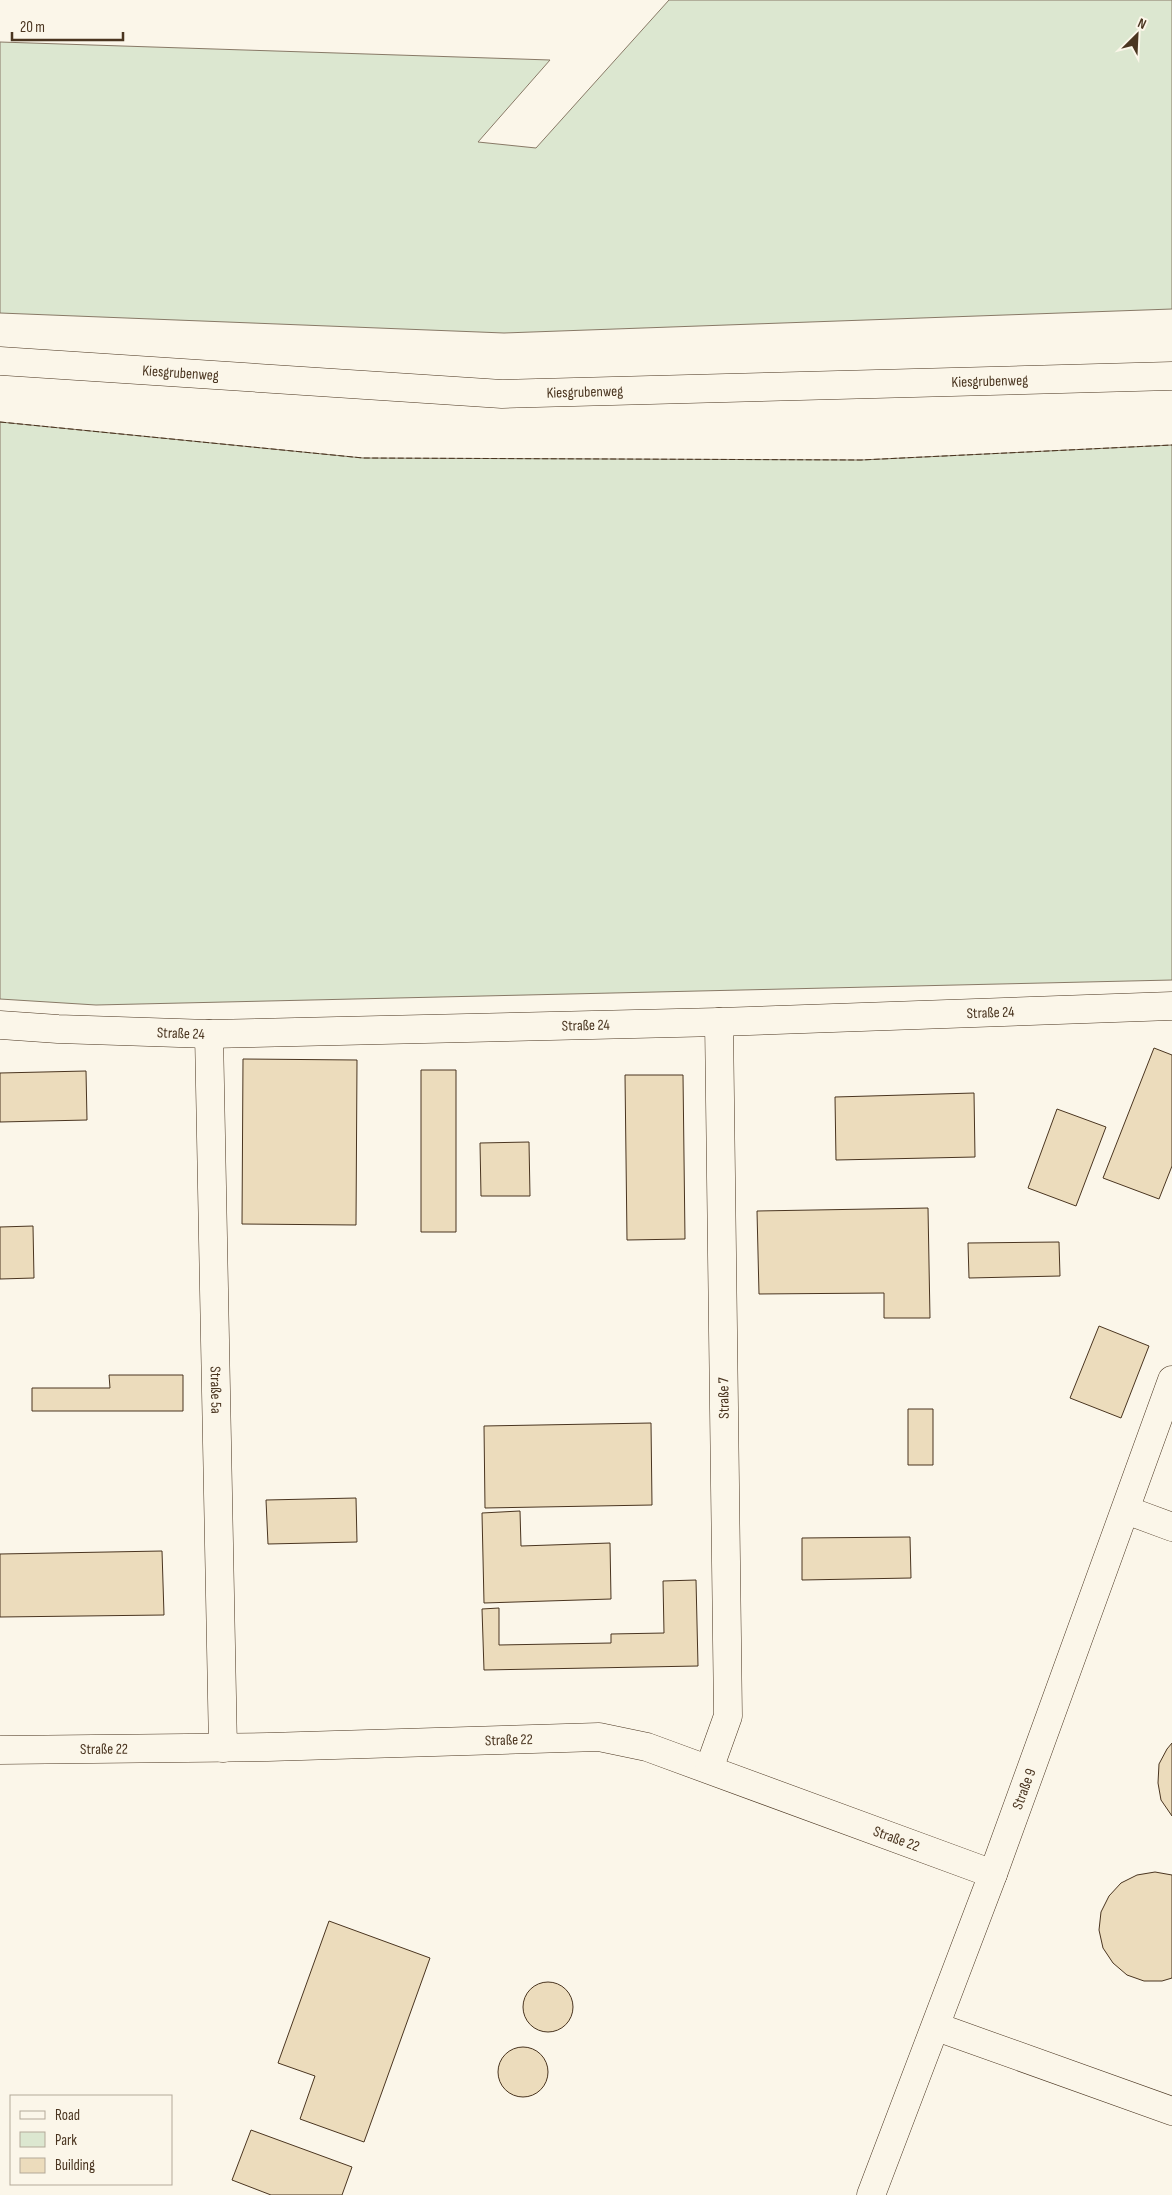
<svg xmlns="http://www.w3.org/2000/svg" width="1172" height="2195" font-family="'Sofia Sans Condensed',sans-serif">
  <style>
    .green { fill: #dce7d0; stroke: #887966 }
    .building { fill: #ecdcbc; stroke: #4a3520 }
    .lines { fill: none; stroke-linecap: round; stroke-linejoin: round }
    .minor-casing { stroke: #4a3520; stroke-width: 29 }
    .major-casing { stroke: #4a3520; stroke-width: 29 }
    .minor { stroke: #fbf6e9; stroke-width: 28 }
    .major { stroke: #fbf6e9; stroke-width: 28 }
    .fence { stroke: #4a3520; stroke-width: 1; stroke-dasharray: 6 2.5; stroke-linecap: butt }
    .labels { text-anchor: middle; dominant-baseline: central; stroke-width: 4; stroke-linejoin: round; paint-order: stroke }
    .street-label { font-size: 15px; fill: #4a3520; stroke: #fbf6e9 }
  </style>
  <rect width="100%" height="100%" fill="#fbf6e9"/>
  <path class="green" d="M 669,0 L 1172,0 L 1172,309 L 504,333 L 0,313 L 0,42 L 550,60 L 478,142 L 536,148 Z
    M 0,422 L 363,458 L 861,460 L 1172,445 L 1172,980 L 96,1005 L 0,999 Z"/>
  <path class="building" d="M 1154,1048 L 1172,1055 L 1172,1166 L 1159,1199 L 1103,1178 Z
    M 243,1059 L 357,1060 L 356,1225 L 242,1224 Z
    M 421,1070 L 456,1070 L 456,1232 L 421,1232 Z
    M 86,1071 L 87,1120 L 0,1122 L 0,1073 Z
    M 625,1075 L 683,1075 L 685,1239 L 627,1240 Z
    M 974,1093 L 975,1157 L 836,1160 L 835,1097 Z
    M 1057,1109 L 1106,1127 L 1076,1206 L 1028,1188 Z
    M 529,1142 L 530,1196 L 481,1196 L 480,1143 Z
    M 928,1208 L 930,1318 L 884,1318 L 884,1293 L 759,1294 L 757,1211 Z
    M 33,1226 L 34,1278 L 0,1279 L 0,1227 Z
    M 1059,1242 L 1060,1276 L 969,1278 L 968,1243 Z
    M 1099,1326 L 1149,1346 L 1121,1418 L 1070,1398 Z
    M 109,1375 L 183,1375 L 183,1411 L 32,1411 L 32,1388 L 110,1388 Z
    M 908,1409 L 933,1409 L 933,1465 L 908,1465 Z
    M 651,1423 L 652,1505 L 485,1508 L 484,1426 Z
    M 356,1498 L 357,1542 L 268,1544 L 266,1500 Z
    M 520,1511 L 521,1546 L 610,1543 L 611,1599 L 484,1603 L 482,1513 Z
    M 910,1537 L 911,1578 L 802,1580 L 802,1538 Z
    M 162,1551 L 164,1615 L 0,1617 L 0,1554 Z
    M 696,1580 L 698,1666 L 484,1670 L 482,1609 L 499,1608 L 499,1645 L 611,1643 L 611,1634 L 664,1633 L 663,1581 Z
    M 1172,1743 L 1172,1816 L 1161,1800 L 1158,1783 L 1159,1764 L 1167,1749 Z
    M 1155,1872 L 1172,1875 L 1172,1978 L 1162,1981 L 1144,1981 L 1127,1975 L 1113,1963 L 1103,1948 L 1099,1930 L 1101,1912 L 1109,1896 L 1121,1883 L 1137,1875 Z
    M 329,1921 L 430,1958 L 364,2142 L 300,2119 L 315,2076 L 278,2063 Z
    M523 2007a25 25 0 1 1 50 0a25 25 0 1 1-50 0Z
    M498 2072a25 25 0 1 1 50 0a25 25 0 1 1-50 0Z
    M 251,2130 L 352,2167 L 342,2195 L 271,2195 L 232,2180 Z"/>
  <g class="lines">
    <g class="minor-casing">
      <g id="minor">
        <path id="s1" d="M 0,1025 L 58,1029 L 209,1034 L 719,1022 L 1172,1006"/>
        <path id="s2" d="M 209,1034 L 223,1748"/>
        <path d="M 1126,1510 L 1172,1527"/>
        <path id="s3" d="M 0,1750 L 268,1747 L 599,1737 L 647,1747 L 993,1874"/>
        <path d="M 709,1769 L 728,1716 L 719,1022"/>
        <path d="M 937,2027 L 1172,2111"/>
        <path id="s4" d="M 871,2195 L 993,1874 L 1172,1380"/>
      </g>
    </g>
    <g class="major-casing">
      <g id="major">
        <path id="s5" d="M 0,361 L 502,394 L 1172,376"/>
      </g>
    </g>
    <use href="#minor" class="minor"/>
    <use href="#major" class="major"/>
    <path class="fence" d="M 0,422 L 363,458 L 861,460 L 1172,445"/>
  </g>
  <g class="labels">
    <g class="street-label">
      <text stroke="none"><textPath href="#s5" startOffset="181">Kiesgrubenweg</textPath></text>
      <text stroke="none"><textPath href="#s5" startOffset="991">Kiesgrubenweg</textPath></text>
      <text stroke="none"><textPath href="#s5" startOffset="586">Kiesgrubenweg</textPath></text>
      <text stroke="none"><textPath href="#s1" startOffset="991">Straße 24</textPath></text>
      <text stroke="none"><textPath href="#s1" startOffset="586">Straße 24</textPath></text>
      <text stroke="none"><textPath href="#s1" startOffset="181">Straße 24</textPath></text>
      <text stroke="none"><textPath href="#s2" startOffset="356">Straße 5a</textPath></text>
      <text transform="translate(724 1398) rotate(-91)">Straße 7</text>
      <text stroke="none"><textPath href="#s3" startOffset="509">Straße 22</textPath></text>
      <text stroke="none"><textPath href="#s3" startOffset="104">Straße 22</textPath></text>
      <text stroke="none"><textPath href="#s4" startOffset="434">Straße 9</textPath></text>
      <text stroke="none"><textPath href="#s3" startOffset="914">Straße 22</textPath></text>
    </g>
  </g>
  <rect x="10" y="2095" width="162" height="90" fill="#fbf6e9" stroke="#b4a999"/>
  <rect x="20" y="2111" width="25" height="8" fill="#fbf6e9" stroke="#b4a999"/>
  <text x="55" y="2120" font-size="15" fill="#4a3520">Road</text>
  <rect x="20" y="2132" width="25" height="15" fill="#dce7d0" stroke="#b4a999"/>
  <text x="55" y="2145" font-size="15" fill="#4a3520">Park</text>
  <rect x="20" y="2158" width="25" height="15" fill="#ecdcbc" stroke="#b4a999"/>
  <text x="55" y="2170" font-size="15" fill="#4a3520">Building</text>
  <g transform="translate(1137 35) rotate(24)" stroke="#fbf6e9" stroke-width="4" paint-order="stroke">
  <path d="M0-4L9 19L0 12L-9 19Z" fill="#4a3520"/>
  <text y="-8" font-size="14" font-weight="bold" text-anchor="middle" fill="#4a3520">N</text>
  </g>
  <path d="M12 32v8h111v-8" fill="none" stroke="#4a3520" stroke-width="2.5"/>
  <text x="20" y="32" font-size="15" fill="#4a3520" stroke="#fbf6e9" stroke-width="4" paint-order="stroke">20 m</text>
</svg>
